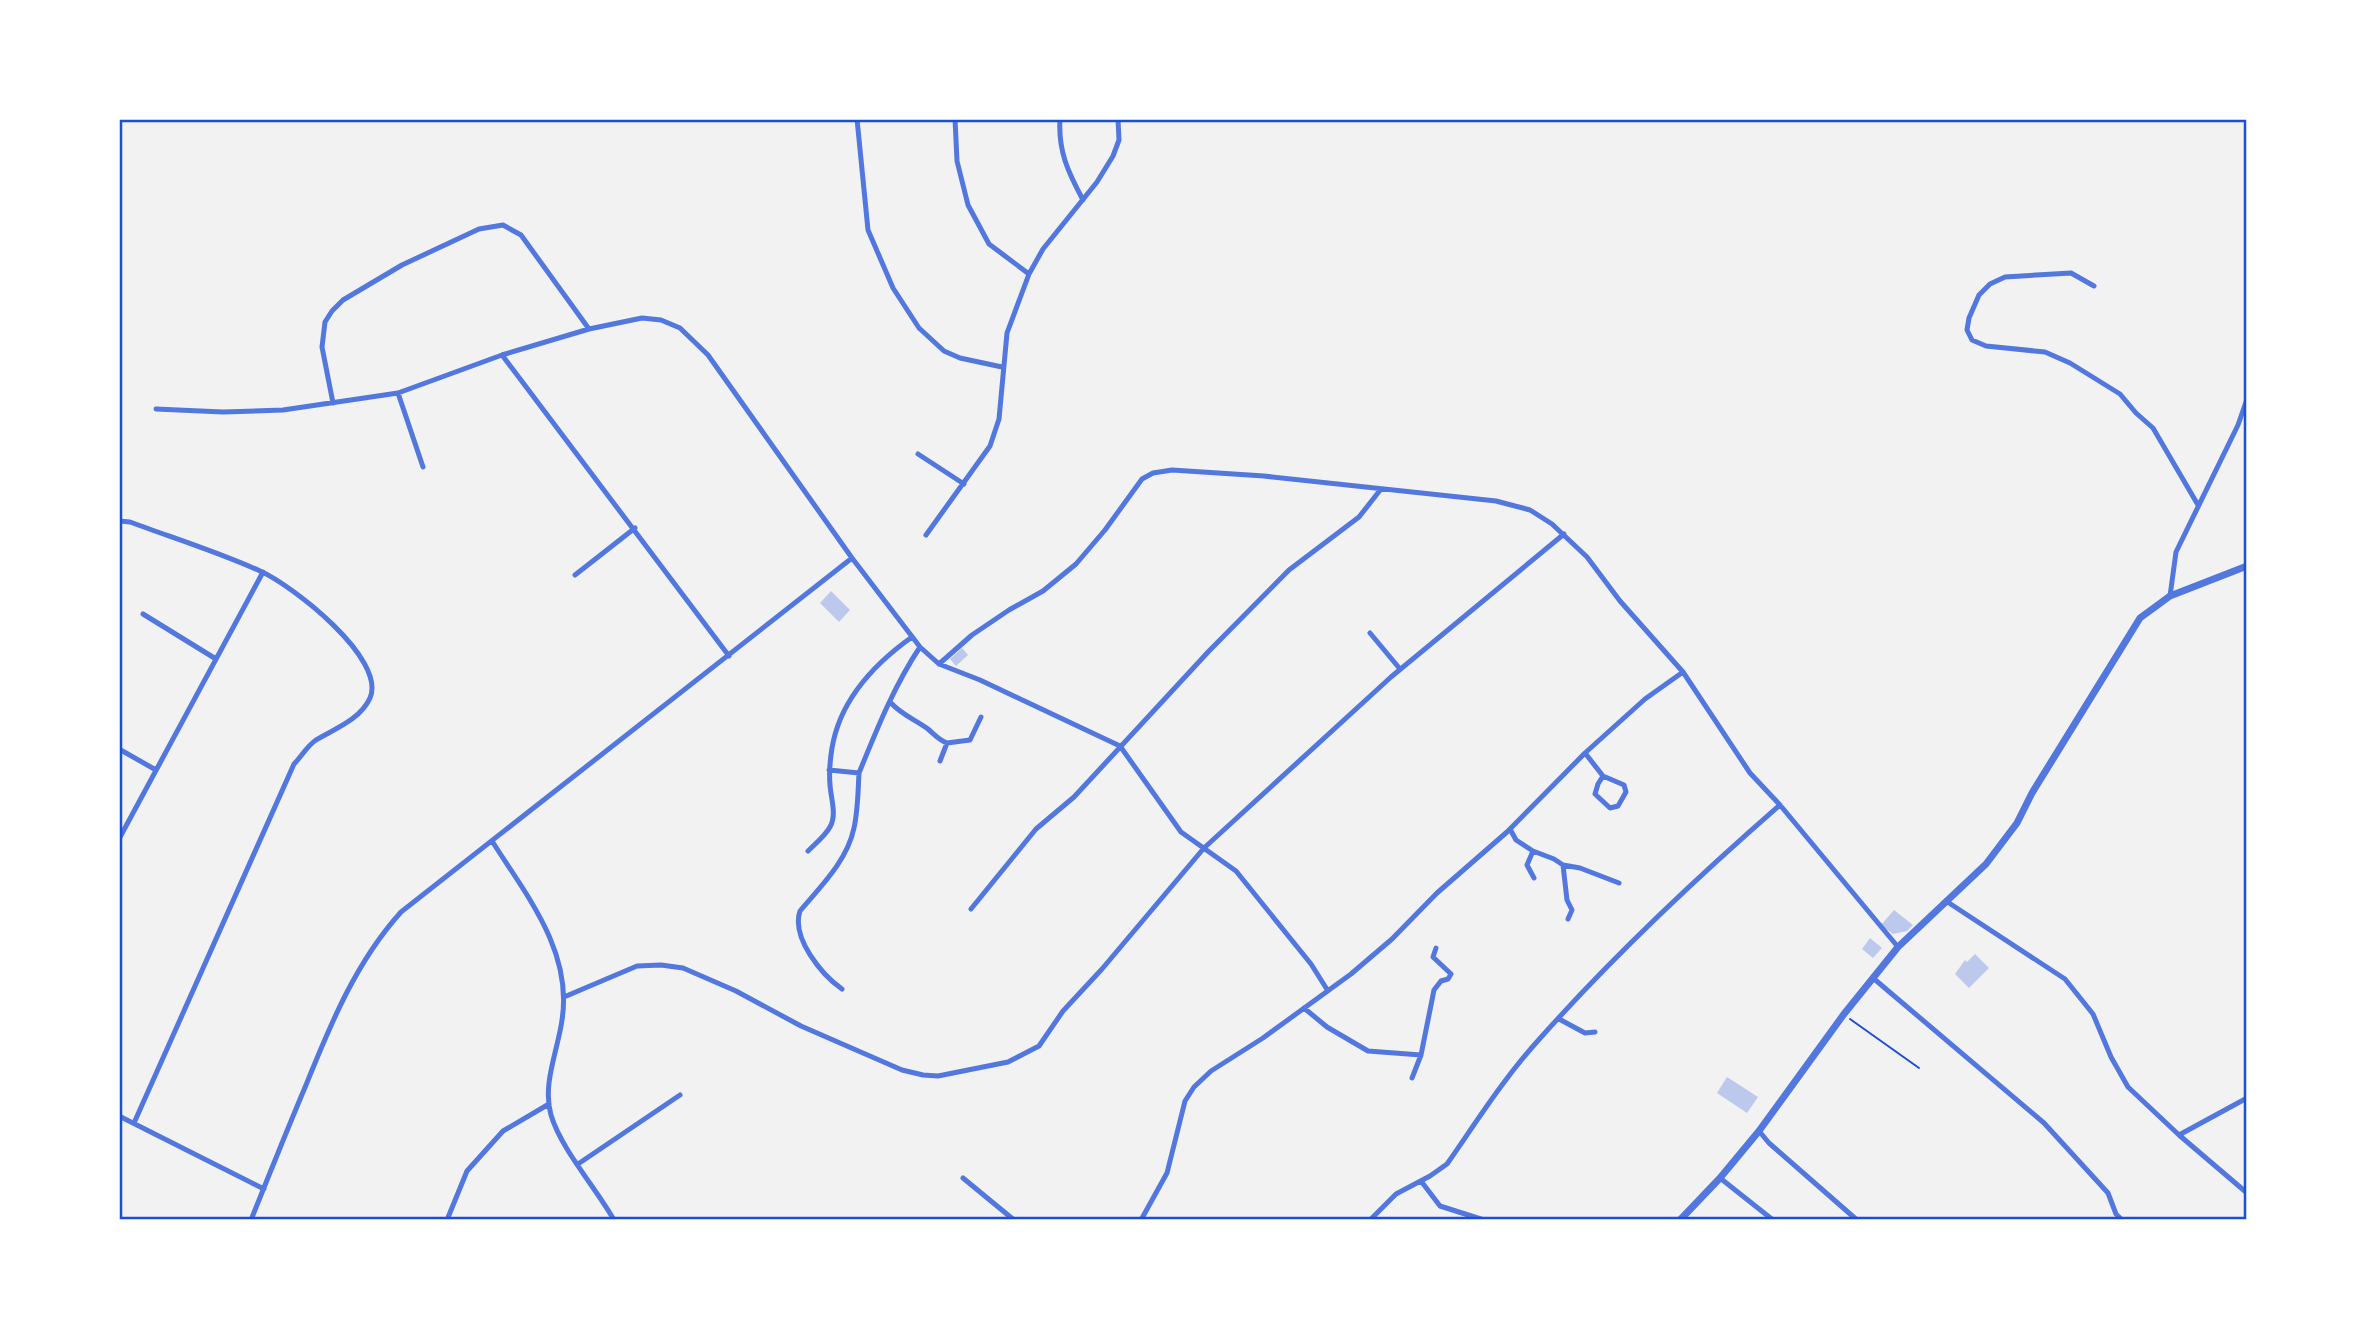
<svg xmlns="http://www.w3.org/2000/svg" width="2366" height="1339" font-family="'Playfair Display',serif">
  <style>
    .building { fill: #bdc9ec }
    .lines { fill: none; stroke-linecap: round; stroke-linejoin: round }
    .path { stroke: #1d4ed8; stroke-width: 2 }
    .minor { stroke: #5277de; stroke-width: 5 }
    .tertiary { stroke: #5277de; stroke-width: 7 }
    .neatline { fill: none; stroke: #1d4ed8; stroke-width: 2.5 }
  </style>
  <rect width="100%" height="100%" fill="#f2f2f2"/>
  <path class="building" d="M 831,591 L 850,610 L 839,622 L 820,603 Z
    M 962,648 L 968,655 L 956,666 L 950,659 Z
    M 1894,910 L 1913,925 L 1907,931 L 1893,934 L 1881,925 Z
    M 1870,938 L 1882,948 L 1873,958 L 1862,949 Z
    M 1975,954 L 1989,968 L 1969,988 L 1955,974 L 1965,960 L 1967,962 Z
    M 1727,1077 L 1758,1097 L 1747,1113 L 1717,1093 Z"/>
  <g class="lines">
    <path class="path" d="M 1850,1019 L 1919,1068"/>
    <path class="minor" d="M 857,119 L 868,230 L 893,288 L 919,328 L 944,351 L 960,358 L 1002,367
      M 955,119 L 957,161 L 968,205 L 989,244 L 1029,274
      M 1060,119 C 1058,151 1068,172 1083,200
      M 2094,286 L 2071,273 L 2005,277 L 1990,284 L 1979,295 L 1969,318 L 1967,330 L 1972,340 L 1986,346 L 2045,352 L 2070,363 L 2120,394 L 2136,413 L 2153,428 L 2198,505
      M 502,355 L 729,656
      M 398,393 L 423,467
      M 333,403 L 322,347 L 325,322 L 332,311 L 343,300 L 402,265 L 479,229 L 503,225 L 521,235 L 589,329
      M 156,409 L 223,412 L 283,410 L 398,393 L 502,355 L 589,329 L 642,318 L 661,320 L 680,328 L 708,355 L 852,558 L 920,647 L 939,664 L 980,680 L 1120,746 L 1181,832 L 1236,871 L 1311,964 L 1328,991
      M 918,454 L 964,484
      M 119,521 L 130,522 C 173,538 218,552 260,571 C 292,585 387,659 370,698 C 360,720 334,729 316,740 C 307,746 301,757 294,764 L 134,1123
      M 926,535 L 990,446 L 999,419 L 1007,333 L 1029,274 L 1043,249 L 1097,182 L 1113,156 L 1119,140 L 1118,119
      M 575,575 L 635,528
      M 2170,596 L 2176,552 L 2238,425 L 2247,399
      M 143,614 L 216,659
      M 1370,633 L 1400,669
      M 939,664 L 972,635 L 1009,610 L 1043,591 L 1076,564 L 1105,530 L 1142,479 L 1153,473 L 1172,470 L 1264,476 L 1496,501 L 1530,510 L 1552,524 L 1587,557 L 1620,601 L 1683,672 L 1750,773 L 1780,805 L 1898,947
      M 891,703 C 902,715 916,720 928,729 C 935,735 939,740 947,743 L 940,761
      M 947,743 L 970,740 L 981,717
      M 119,749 L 156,770
      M 1585,753 L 1603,776 L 1598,784 L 1595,794 L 1610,808 L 1618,806 L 1626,792 L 1624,785 L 1603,776
      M 829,770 L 859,773 C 858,791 858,810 854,828 C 847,861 821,886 800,911 C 791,938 822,975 842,989
      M 859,773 C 877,729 894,686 920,647
      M 1510,829 L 1516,840 L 1533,851 L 1527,865 L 1534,878
      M 119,839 L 263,572
      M 492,841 C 526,895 573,951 562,1020 C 558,1050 542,1084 551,1115 C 561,1149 596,1188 614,1220
      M 808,851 C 815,844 825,836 830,827 C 837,815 831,799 830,785 C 829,773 830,760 832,748 C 840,700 874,664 912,637
      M 1533,851 L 1554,859 L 1563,865 L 1567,900 L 1572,910 L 1568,919
      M 1563,865 L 1580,868 L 1619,883
      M 1946,901 L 2065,979 L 2093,1014 L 2111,1057 L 2128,1087 L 2179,1135 L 2247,1193
      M 971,909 L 1036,829 L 1074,797 L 1209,651 L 1289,570 L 1359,517 L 1381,489
      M 1873,978 L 2044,1123 L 2108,1193 L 2116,1214 L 2122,1220
      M 564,997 L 637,966 L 661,965 L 683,968 L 736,991 L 801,1026 L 902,1070 L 923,1075 L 938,1076 L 1008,1062 L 1039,1046 L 1063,1011 L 1102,969 L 1204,848 L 1391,677 L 1564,534
      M 1304,1008 L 1327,1027 L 1368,1051 L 1421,1055 L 1434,990 L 1441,981 L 1448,979 L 1451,974 L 1433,957 L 1436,948
      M 1559,1019 L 1585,1033 L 1595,1032
      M 1412,1078 L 1421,1055
      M 119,1116 L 264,1189
      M 1759,1131 L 1769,1143 L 1857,1220
      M 2179,1135 L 2247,1098
      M 578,1164 L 680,1095
      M 963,1178 L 1014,1220
      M 1720,1178 L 1773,1220
      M 1421,1181 L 1440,1206 L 1484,1220
      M 251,1220 C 269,1175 287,1130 306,1085 C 331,1023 356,962 401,912 L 852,558
      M 447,1220 L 467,1171 L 503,1131 L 549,1104
      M 1141,1220 L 1167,1173 L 1185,1101 L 1194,1087 L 1211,1071 L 1263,1038 L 1351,974 L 1392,939 L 1437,893 L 1507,832 L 1585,753 L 1645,699 L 1683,672
      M 1370,1220 L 1396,1194 L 1430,1176 L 1447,1164 C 1475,1124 1502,1081 1535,1044 C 1611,958 1694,880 1780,805"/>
    <path class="tertiary" d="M 1680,1220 L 1720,1178 L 1759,1131 L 1844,1014 L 1898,947 L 1986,864 L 2017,823 L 2032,793 L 2140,618 L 2170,596 L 2247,566"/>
  </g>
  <rect width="2366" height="1339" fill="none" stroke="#ffffff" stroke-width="242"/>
  <rect x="121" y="121" width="2124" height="1097" class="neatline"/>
</svg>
